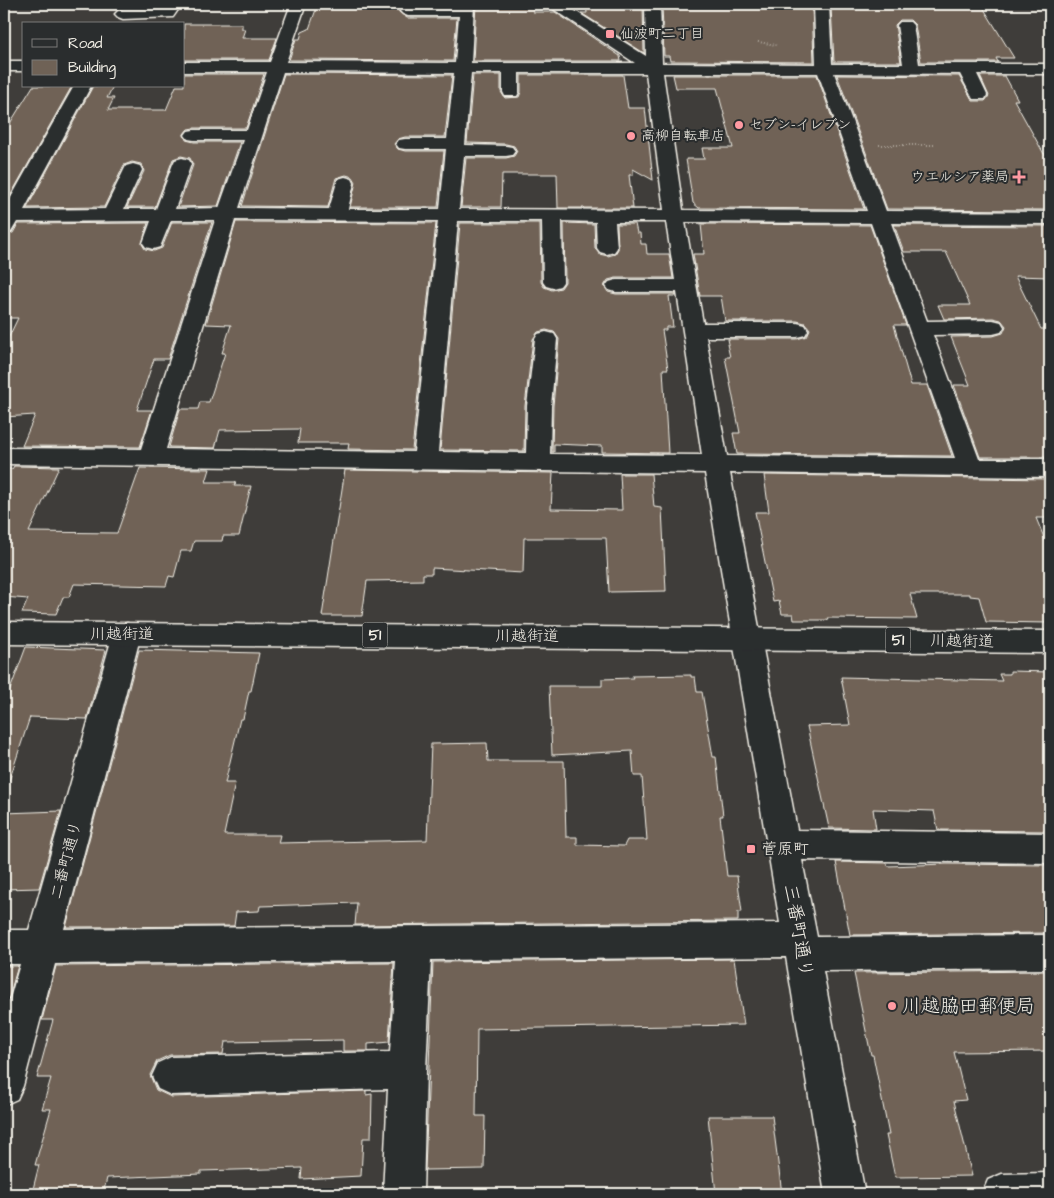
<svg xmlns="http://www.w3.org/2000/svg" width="1054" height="1198" font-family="'Architects Daughter','Klee One',sans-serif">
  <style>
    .building { fill: #6f6256; stroke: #f4f1e8 }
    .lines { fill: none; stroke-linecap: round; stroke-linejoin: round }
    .minor-casing { stroke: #f4f1e8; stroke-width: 3 }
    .major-casing { stroke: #f4f1e8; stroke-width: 3 }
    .path { stroke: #f4f1e8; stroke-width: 2; stroke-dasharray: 0.5 2.5; stroke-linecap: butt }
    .minor { fill: #2a2d2e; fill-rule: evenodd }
    .major { fill: #2a2d2e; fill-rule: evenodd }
    .poi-dot { fill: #ff9aa2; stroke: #2a2d2e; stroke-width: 2 }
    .labels { text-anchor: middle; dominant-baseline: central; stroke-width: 4; stroke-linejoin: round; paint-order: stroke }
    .far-poi-label { font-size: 14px; fill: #f4f1e8; stroke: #2a2d2e; text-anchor: start }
    .shield { fill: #2a2d2e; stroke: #b7b6b0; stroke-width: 1 }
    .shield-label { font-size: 15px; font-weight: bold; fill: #f4f1e8 }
    .street-label { font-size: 16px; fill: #f4f1e8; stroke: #2a2d2e }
    .poi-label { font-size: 16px; fill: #f4f1e8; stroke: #2a2d2e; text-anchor: start }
    .near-street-label { font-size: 19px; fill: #f4f1e8; stroke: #2a2d2e }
    .near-poi-label { font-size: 19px; fill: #f4f1e8; stroke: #2a2d2e; text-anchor: start }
  </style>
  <rect width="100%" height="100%" fill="#3f3d3a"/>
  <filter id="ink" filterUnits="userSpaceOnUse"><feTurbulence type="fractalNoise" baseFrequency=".02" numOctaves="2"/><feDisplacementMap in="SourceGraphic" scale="10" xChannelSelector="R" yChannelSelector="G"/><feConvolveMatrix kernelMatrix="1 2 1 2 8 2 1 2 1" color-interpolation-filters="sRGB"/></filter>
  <g filter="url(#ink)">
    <path class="building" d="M 318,4 L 399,4 L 399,12 L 407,18 L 457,18 L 453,61 L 289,60 L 296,39 L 300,39 L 302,32 L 309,29 Z
      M 476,4 L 533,4 L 533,12 L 555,12 L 620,56 L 621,61 L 473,61 Z
      M 586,4 L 643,5 L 644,53 L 581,13 L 587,13 Z
      M 667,4 L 783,4 L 812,6 L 814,62 L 670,61 L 669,56 L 664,56 L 662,5 Z
      M 856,4 L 981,4 L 1014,58 L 996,58 L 998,62 L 921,62 L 915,25 L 910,20 L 900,20 L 895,25 L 901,62 L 834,62 L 831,7 L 857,9 Z
      M 184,24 L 242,24 L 242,29 L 245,29 L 242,38 L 277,38 L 269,60 L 184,60 Z
      M 184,74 L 264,74 L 246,128 L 194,128 L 188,129 L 184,134 L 186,140 L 194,142 L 240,142 L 218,206 L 178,207 L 193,165 L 190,158 L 181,156 L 173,159 L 155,207 L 127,207 L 144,171 L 141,164 L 132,162 L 124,165 L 104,207 L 27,208 L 93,86 L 113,86 L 107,98 L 114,98 L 108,110 L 166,110 L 176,86 L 184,86 Z
      M 284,74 L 452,75 L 445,137 L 405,137 L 398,139 L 394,144 L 398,149 L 405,151 L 444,151 L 438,207 L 350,207 L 356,182 L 353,177 L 346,175 L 336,178 L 328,207 L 242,206 Z
      M 473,75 L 501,75 L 501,92 L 505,98 L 519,97 L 521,92 L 521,75 L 623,75 L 628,108 L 645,108 L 653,180 L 633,169 L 633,175 L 629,175 L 633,208 L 558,208 L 557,174 L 502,174 L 501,207 L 461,207 L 466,158 L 506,158 L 514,156 L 517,151 L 514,146 L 506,144 L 467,143 Z
      M 673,75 L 817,75 L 864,209 L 699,208 L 693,203 L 686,159 L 704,159 L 702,148 L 733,148 L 717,88 L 676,88 Z
      M 837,75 L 959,76 L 973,101 L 985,101 L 989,96 L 980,76 L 1005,76 L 1018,100 L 1014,100 L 1044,154 L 1050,154 L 1050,210 L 887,209 Z
      M 33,86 L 72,86 L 4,207 L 4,133 Z
      M 172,222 L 212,222 L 168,359 L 154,359 L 137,410 L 152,410 L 140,447 L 22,446 L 35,415 L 4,417 L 4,347 L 18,318 L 4,318 L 4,236 L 13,233 L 18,224 L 148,223 L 142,244 L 145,249 L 154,251 L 162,248 Z
      M 236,222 L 436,223 L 412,450 L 348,449 L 349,443 L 298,443 L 300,429 L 220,430 L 215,448 L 169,447 L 180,409 L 198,409 L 200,402 L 209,402 L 225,353 L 222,353 L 231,325 L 206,324 Z
      M 460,223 L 540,223 L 541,282 L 544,287 L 552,290 L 561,288 L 565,282 L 564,223 L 594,224 L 595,248 L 599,254 L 608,256 L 615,254 L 618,249 L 617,224 L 635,224 L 637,233 L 640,233 L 641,244 L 646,244 L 647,254 L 669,254 L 673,278 L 616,278 L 608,280 L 604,286 L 608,292 L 616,294 L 675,294 L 676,296 L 669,296 L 673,327 L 666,327 L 666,330 L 662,330 L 668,369 L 663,369 L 668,453 L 602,452 L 602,446 L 554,444 L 554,452 L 552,452 L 553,406 L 559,339 L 554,332 L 546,330 L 538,332 L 533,339 L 525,406 L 524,451 L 440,450 Z
      M 701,224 L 870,225 L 906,325 L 894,325 L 911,385 L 927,385 L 952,456 L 737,454 L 733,433 L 740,433 L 725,357 L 730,357 L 727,344 L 729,344 L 728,339 L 797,339 L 807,336 L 810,329 L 805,323 L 797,321 L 725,321 L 721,296 L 700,296 L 693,254 L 704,254 Z
      M 894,225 L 1050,226 L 1050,277 L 1015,276 L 1041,329 L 1050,329 L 1050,457 L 980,457 L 954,385 L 970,385 L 951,337 L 993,336 L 1003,333 L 1006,326 L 1001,320 L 993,318 L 944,319 L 938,305 L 970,305 L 946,252 L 904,252 Z
      M 14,466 L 59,467 L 29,532 L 117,533 L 140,468 L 210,469 L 206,482 L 236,482 L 234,486 L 251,486 L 239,536 L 223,536 L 222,541 L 194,541 L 191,551 L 181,551 L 174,577 L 169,576 L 166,586 L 74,584 L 69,597 L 63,597 L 56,614 L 22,613 L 28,599 L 4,597 L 4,469 L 12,469 Z
      M 345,470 L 553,473 L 551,509 L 622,510 L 620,474 L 651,474 L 654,507 L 662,508 L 666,591 L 609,592 L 606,538 L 524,538 L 523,573 L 432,568 L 432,574 L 423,574 L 423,580 L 367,581 L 362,616 L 322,616 Z
      M 764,475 L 1050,479 L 1050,518 L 1036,518 L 1050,552 L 1050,623 L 986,622 L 979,597 L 970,596 L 970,594 L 910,594 L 917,619 L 827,618 L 828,620 L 794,620 L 793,614 L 782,614 L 779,601 L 773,602 L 755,512 L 769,512 Z
      M 26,647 L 106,650 L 87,719 L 30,717 L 9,781 L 4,780 L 4,706 Z
      M 139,650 L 259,653 L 251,691 L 249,691 L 243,719 L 240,719 L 225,783 L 235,783 L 224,835 L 280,835 L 278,843 L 427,840 L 431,744 L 487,743 L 488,761 L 564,761 L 566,837 L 577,837 L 577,845 L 624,846 L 627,840 L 647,840 L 642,776 L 634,776 L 632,751 L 552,755 L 549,686 L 602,686 L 602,679 L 633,678 L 632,676 L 691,675 L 691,677 L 695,677 L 697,692 L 702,692 L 713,757 L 716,757 L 723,816 L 720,816 L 727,876 L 737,876 L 742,912 L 738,912 L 738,921 L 355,925 L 357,903 L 260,906 L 259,911 L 236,912 L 234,926 L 66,927 Z
      M 1010,671 L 1050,672 L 1050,831 L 938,830 L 934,811 L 873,809 L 876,829 L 829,828 L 807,726 L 850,725 L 841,677 L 1002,681 L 999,674 L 1010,674 Z
      M 61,811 L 39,888 L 4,889 L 4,813 Z
      M 836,862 L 887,863 L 888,866 L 946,864 L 1050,865 L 1050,933 L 850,935 Z
      M 734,959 L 744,1025 L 477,1029 L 476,1116 L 485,1116 L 484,1169 L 425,1170 L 433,962 Z
      M 394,963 L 389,1042 L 368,1044 L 368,1051 L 343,1051 L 343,1040 L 225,1042 L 223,1054 L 170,1055 L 157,1061 L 150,1075 L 156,1090 L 171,1097 L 366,1091 L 366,1095 L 372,1094 L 371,1138 L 363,1138 L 361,1176 L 301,1179 L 302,1168 L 201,1171 L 201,1174 L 107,1178 L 103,1194 L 32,1193 L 39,1165 L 35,1165 L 51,1109 L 42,1109 L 51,1078 L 37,1078 L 53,1020 L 42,1020 L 56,966 Z
      M 4,966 L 18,966 L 4,1014 Z
      M 1050,971 L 1050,1051 L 954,1052 L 966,1100 L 954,1101 L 972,1176 L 895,1177 L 886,1135 L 889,1135 L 873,1055 L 871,1055 L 854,973 Z
      M 708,1116 L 772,1116 L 782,1194 L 716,1194 Z"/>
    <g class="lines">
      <g class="minor-casing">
        <path id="minor" d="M 167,4 L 182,4 L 173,17 L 123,19 L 118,17 L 115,14 L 118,11 L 123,9 L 163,9 Z
          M 291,4 L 306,4 L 286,62 L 455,63 L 459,16 L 408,16 L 403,14 L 400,11 L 401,4 L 416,4 L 416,6 L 459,6 L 460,4 L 474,4 L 471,63 L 635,63 L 546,4 L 564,4 L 646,56 L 645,4 L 660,4 L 662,63 L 816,64 L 814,4 L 829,4 L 832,64 L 903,64 L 897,25 L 900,22 L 910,22 L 913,25 L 919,64 L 1050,64 L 1050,74 L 977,74 L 987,95 L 985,99 L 973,99 L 960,74 L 834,73 L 886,211 L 1050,212 L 1050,224 L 891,223 L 927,321 L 993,320 L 1001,322 L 1004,327 L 1001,332 L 993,334 L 933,335 L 979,459 L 1050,459 L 1050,477 L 730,473 L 797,830 L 1050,833 L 1050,863 L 802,860 L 817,937 L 1050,935 L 1050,969 L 823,971 L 865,1194 L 825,1194 L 786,957 L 431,960 L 426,1070 L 423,1194 L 383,1194 L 388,1089 L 171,1095 L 158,1089 L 152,1076 L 158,1063 L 171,1057 L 390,1052 L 396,961 L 55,964 L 23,1086 L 17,1099 L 4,1105 L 4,1020 L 20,964 L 4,964 L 4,930 L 29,930 L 113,634 L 117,626 L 127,623 L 137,626 L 141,634 L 64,929 L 780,923 L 705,473 L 4,464 L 4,448 L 141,449 L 215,220 L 171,220 L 160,247 L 153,249 L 146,247 L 143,243 L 151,221 L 17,222 L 11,232 L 4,234 L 4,210 L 74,86 L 91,86 L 24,210 L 105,209 L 124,170 L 126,166 L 133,164 L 140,166 L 142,170 L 124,209 L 156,209 L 173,164 L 175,160 L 182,158 L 189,160 L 191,164 L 175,209 L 219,208 L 243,140 L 194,140 L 188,139 L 185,135 L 188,131 L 194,130 L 247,130 L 267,72 L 184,72 L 184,62 L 270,62 ZM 283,72 L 454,73 L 447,139 L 405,139 L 399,140 L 396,144 L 399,148 L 405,149 L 446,149 L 440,209 L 348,209 L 354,183 L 352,179 L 345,177 L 338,179 L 329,209 L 239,208 ZM 471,73 L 503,73 L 503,92 L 505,96 L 517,96 L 519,92 L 519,73 L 646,73 L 664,210 L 459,209 L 464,156 L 506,156 L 512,155 L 515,151 L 512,147 L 506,146 L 465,145 ZM 663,73 L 818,73 L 867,211 L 683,210 ZM 235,220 L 438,221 L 414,452 L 166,449 ZM 458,221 L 542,221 L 543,282 L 546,286 L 553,288 L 560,286 L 563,282 L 562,221 L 596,222 L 597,248 L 600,252 L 607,254 L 614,252 L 617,248 L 615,222 L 666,222 L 675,280 L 616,280 L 609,282 L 606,286 L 609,290 L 616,292 L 677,292 L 702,455 L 550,454 L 551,406 L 557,339 L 554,334 L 546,332 L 538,334 L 535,339 L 527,406 L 526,453 L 438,452 ZM 685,222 L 871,223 L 955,458 L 727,456 L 706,337 L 797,337 L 805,335 L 808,330 L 805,325 L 797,323 L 703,323 Z
          M 4,61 L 24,61 L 24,71 L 4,71 Z
          M 1050,1173 L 1050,1194 L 982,1194 L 988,1180 L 1002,1174 Z"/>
      </g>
      <g class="major-casing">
        <path id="major" d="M 4,622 L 1050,631 L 1050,653 L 4,644 Z"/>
      </g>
      <path class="path" d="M 758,42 L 776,45
        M 879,145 L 936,145"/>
      <use href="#minor" class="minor"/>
      <use href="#major" class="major"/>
    </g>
  </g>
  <g class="poi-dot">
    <rect x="605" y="29" width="10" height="10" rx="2.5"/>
    <circle cx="739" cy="125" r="5"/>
    <circle cx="631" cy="136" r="5"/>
    <path d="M1016.5 169.5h5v5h5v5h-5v5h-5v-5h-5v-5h5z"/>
    <rect x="746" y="844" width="10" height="10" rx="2.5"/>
    <circle cx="892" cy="1006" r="5"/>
  </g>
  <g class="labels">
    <g class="far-poi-label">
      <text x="620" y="34">仙波町二丁目</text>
      <text x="749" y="125">セブン-イレブン</text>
      <text x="641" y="136">高柳自転車店</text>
      <text x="1009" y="177" text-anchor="end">ウエルシア薬局</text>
    </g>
    <g class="shield">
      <rect x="362.5" y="622.5" width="25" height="25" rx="4"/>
      <rect x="885.5" y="627.5" width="25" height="25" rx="4"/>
    </g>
    <g class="shield-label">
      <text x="375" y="635">51</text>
      <text x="898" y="640">51</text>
    </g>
    <g class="street-label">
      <text x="122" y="634">川越街道</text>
      <text x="527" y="636">川越街道</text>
      <text transform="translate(962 641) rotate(1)">川越街道</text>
      <text transform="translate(66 860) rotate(-75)">二番町通り</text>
    </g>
    <g class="poi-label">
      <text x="761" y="849">菅原町</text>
    </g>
    <g class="near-street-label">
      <text transform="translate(798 931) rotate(80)">三番町通り</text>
    </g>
    <g class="near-poi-label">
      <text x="902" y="1006">川越脇田郵便局</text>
    </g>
  </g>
  <rect width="1054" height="1198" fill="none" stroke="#2a2d2e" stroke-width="20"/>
  <rect x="10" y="10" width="1034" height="1178" fill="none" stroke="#f4f1e8" stroke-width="2" filter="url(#ink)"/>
  <rect x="22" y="22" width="162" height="65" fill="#2a2d2e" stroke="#7b7b78"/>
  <rect x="32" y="39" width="25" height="8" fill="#2a2d2e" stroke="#7b7b78"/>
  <text x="68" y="48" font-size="15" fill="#f4f1e8">Road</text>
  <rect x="32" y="60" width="25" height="15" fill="#6f6256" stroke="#7b7b78"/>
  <text x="68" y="72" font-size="15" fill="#f4f1e8">Building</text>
</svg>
